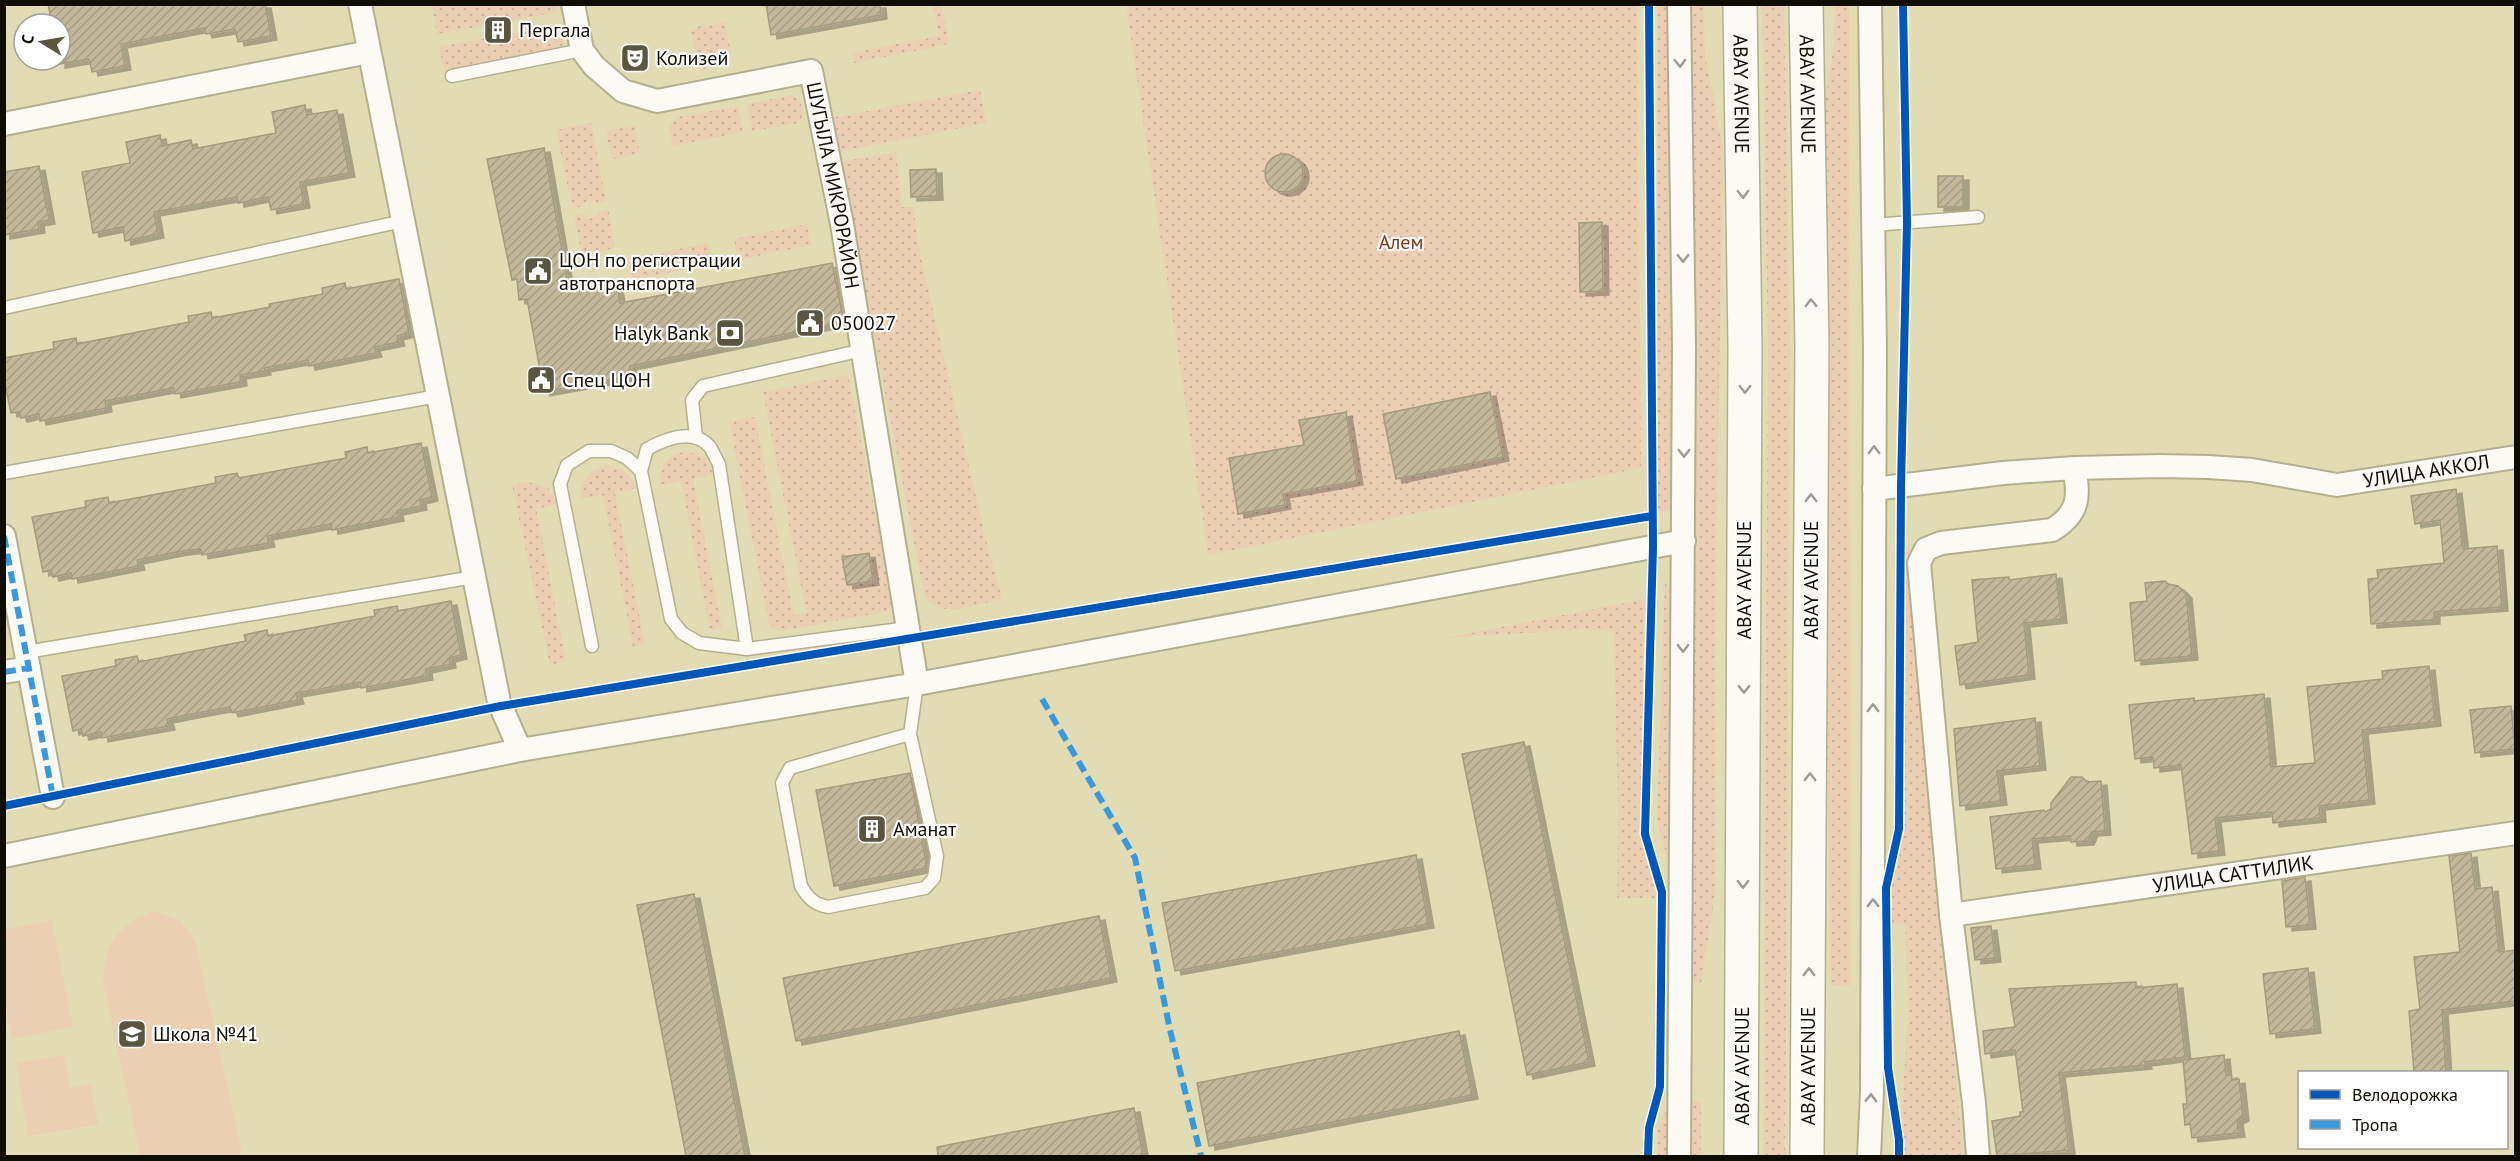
<svg xmlns="http://www.w3.org/2000/svg" width="2520" height="1161" font-family="'PT Sans',sans-serif">
  <style>
    .grass { fill: url(#grass-dots) }
    .garden { fill: #ecceb3 }
    .building { fill: url(#building-hatch); stroke: #a49b7c; stroke-width: 1.5; filter: url(#shadow) }
    .lines { fill: none; stroke-linecap: round; stroke-linejoin: round }
    .service-casing { stroke: #b4af8f; stroke-width: 15 }
    .minor-casing { stroke: #b4af8f; stroke-width: 26 }
    .secondary-casing { stroke: #b4af8f; stroke-width: 36 }
    .service { stroke: #fbfaf4; stroke-width: 12 }
    .minor { stroke: #fbfaf4; stroke-width: 22 }
    .secondary { stroke: #fbfaf4; stroke-width: 33 }
    .quiet { stroke: #3a99dc; stroke-width: 6; stroke-dasharray: 12 6; stroke-linecap: butt }
    .cycleway-casing { stroke: #fff; stroke-width: 11 }
    .cycleway { stroke: #0057b8; stroke-width: 8 }
    .oneway { stroke: #9d9b92 }
    .labels { text-anchor: middle; dominant-baseline: central; stroke-width: 4.5; stroke-linejoin: round; paint-order: stroke }
    .poi-label { font-size: 20px; fill: #0f0c00; stroke: #fff; text-anchor: start }
    .street-label { font-size: 20px; fill: #0f0c00; stroke: #fff }
    .park-label { font-size: 20px; fill: #833516; stroke: #fff }
  </style>
  <defs>
    <pattern id="grass-dots" width="8" height="8" patternUnits="userSpaceOnUse" patternTransform="scale(1.5)"><rect width="8" height="8" fill="#ecceb3"/><path d="M2 2h.1M6 6h.1" fill="none" stroke="#c9b098" stroke-width="1.8" stroke-linecap="round"/></pattern>
    <pattern id="building-hatch" width="6" height="6" patternUnits="userSpaceOnUse" patternTransform="scale(1.5)"><rect width="6" height="6" fill="#c3b99a"/><path d="M-1 1l2-2M0 6l6-6M5 7l2-2" fill="none" stroke="#a69e83"/></pattern>
    <filter id="shadow"><feDropShadow dx="6" dy="4" stdDeviation="0" flood-color="#0004"/></filter>
  </defs>
  <rect width="100%" height="100%" fill="#e2dcb4"/>
  <path class="grass" d="M 1849,4 L 1850,986 L 1831,985 L 1817,151 L 1834,46 L 1835,5 Z
    M 446,5 L 556,5 L 558,12 L 437,34 L 432,7 Z
    M 933,5 L 941,5 L 949,44 L 854,63 L 852,53 L 939,36 Z
    M 1126,5 L 1637,5 L 1641,468 L 1208,555 Z
    M 1658,5 L 1671,5 L 1676,495 L 1669,510 L 1658,513 Z
    M 1688,5 L 1704,5 L 1705,55 L 1723,149 L 1715,623 L 1715,893 L 1701,984 L 1690,982 Z
    M 1762,5 L 1784,5 L 1790,346 L 1785,1156 L 1763,1156 L 1768,347 Z
    M 725,22 L 731,53 L 702,71 L 690,32 L 703,24 L 706,26 Z
    M 560,25 L 566,51 L 445,75 L 439,47 Z
    M 980,90 L 986,123 L 837,152 L 831,118 Z
    M 791,95 C 803,102 806,110 799,123 L 752,131 L 747,104 Z
    M 738,106 L 743,132 L 671,146 L 670,126 L 678,117 Z
    M 591,123 L 606,201 L 596,203 L 588,200 L 580,207 L 572,208 L 556,130 Z
    M 635,126 L 640,154 L 612,159 L 606,131 Z
    M 896,152 L 902,207 L 913,207 L 921,258 L 985,536 L 1002,598 C 988,603 950,613 936,607 C 932,605 928,601 925,598 L 840,162 Z
    M 608,209 L 615,248 L 582,255 L 574,216 L 584,214 L 590,219 L 598,215 L 600,211 Z
    M 807,224 L 811,245 L 738,260 L 734,239 Z
    M 708,243 L 711,256 L 705,265 L 633,280 L 628,259 Z
    M 848,375 L 892,599 L 890,611 L 780,631 L 769,625 L 729,421 L 755,417 L 794,616 L 806,612 L 763,392 Z
    M 683,452 C 700,453 707,459 714,474 L 693,479 L 722,628 L 710,631 L 681,481 L 659,485 C 659,466 666,457 683,452 Z
    M 605,466 C 622,467 629,473 636,488 L 615,493 L 645,644 L 633,647 L 603,495 L 581,498 C 581,480 588,471 605,466 Z
    M 528,482 L 548,488 L 558,504 L 536,509 L 566,661 L 550,665 L 512,485 Z
    M 1911,548 L 1963,1156 L 1899,1156 L 1908,1014 L 1905,924 L 1887,923 L 1886,888 L 1899,829 L 1901,552 Z
    M 1665,582 L 1677,600 L 1671,871 L 1657,821 Z
    M 1645,599 L 1640,837 L 1657,898 L 1617,898 L 1618,813 L 1614,632 L 1586,629 L 1446,638 Z
    M 1685,1101 L 1701,1102 L 1701,1156 L 1685,1156 Z
    M 1669,1105 L 1668,1156 L 1658,1156 L 1658,1128 Z"/>
  <path class="garden" d="M 152,911 L 180,920 L 195,940 L 241,1148 L 240,1156 L 140,1156 L 103,981 C 105,940 117,928 152,911 Z
    M 52,920 L 73,1027 L 12,1039 L 5,1001 L 5,930 Z
    M 64,1055 L 70,1088 L 91,1085 L 98,1124 L 28,1136 L 16,1063 Z"/>
  <path class="building" d="M 48,4 L 265,4 L 271,36 L 238,42 L 235,29 L 206,34 L 204,28 L 121,44 L 125,66 L 92,72 L 89,59 L 59,64 L 60,24 L 52,24 Z
    M 766,4 L 880,4 L 881,15 L 771,35 Z
    M 305,105 L 307,115 L 337,110 L 349,173 L 300,182 L 304,204 L 271,210 L 268,197 L 238,203 L 237,197 L 154,212 L 158,234 L 125,241 L 123,227 L 93,233 L 82,172 L 130,163 L 126,142 L 160,135 L 162,146 L 191,140 L 193,149 L 276,133 L 272,112 Z
    M 544,148 L 569,290 L 616,282 L 620,303 L 832,263 L 844,322 L 630,366 L 632,376 L 544,392 L 527,299 L 519,300 L 517,279 L 512,280 L 487,159 Z
    M1265 173a19 19 0 1 1 38 0a19 19 0 1 1-38 0Z
    M 39,166 L 49,220 L 38,222 L 39,229 L 4,235 L 4,172 Z
    M 936,169 L 937,196 L 911,197 L 910,170 Z
    M 1938,176 L 1963,176 L 1963,207 L 1938,207 Z
    M 1602,222 L 1603,291 L 1580,292 L 1579,223 Z
    M 399,279 L 409,333 L 397,336 L 399,342 L 374,347 L 376,353 L 309,366 L 308,360 L 264,368 L 265,371 L 240,375 L 241,382 L 175,394 L 174,388 L 105,401 L 106,408 L 40,421 L 39,414 L 21,418 L 19,412 L 11,413 L 4,380 L 4,358 L 54,349 L 53,342 L 76,338 L 77,344 L 189,322 L 188,316 L 211,312 L 212,318 L 270,307 L 269,304 L 323,294 L 322,288 L 345,283 L 346,289 Z
    M 1490,392 L 1503,457 L 1396,479 L 1383,414 Z
    M 1346,412 L 1357,481 L 1283,494 L 1285,505 L 1238,514 L 1229,458 L 1304,445 L 1299,420 Z
    M 421,443 L 432,497 L 420,500 L 421,506 L 397,511 L 398,517 L 332,530 L 331,524 L 294,531 L 267,536 L 269,543 L 202,555 L 201,549 L 182,551 L 137,560 L 139,566 L 72,579 L 71,573 L 53,577 L 51,570 L 43,572 L 32,517 L 86,507 L 85,501 L 108,497 L 109,503 L 216,483 L 215,477 L 237,473 L 239,478 L 346,458 L 345,452 L 367,447 L 368,453 Z
    M 2456,489 L 2463,549 L 2497,546 L 2502,607 L 2434,612 L 2434,620 L 2371,624 L 2368,579 L 2378,578 L 2377,570 L 2444,563 L 2440,520 L 2415,524 L 2411,496 Z
    M 869,553 L 873,581 L 847,585 L 842,557 Z
    M 2056,574 L 2061,619 L 2024,623 L 2029,675 L 1960,685 L 1955,646 L 1978,642 L 1972,580 L 2009,577 L 2009,580 Z
    M 2165,581 L 2168,584 L 2178,586 L 2186,594 L 2192,656 L 2135,661 L 2130,603 L 2147,601 L 2145,583 Z
    M 451,601 L 461,655 L 449,658 L 450,664 L 426,669 L 427,676 L 361,688 L 360,682 L 296,693 L 298,700 L 232,713 L 230,707 L 192,714 L 167,719 L 169,726 L 102,738 L 101,732 L 83,736 L 81,729 L 73,731 L 62,676 L 116,666 L 115,660 L 137,656 L 139,662 L 246,641 L 244,635 L 267,630 L 268,636 L 375,616 L 374,610 L 397,606 L 398,611 Z
    M 2429,666 L 2435,722 L 2362,730 L 2369,800 L 2319,806 L 2320,818 L 2273,823 L 2272,812 L 2215,818 L 2219,851 L 2192,854 L 2181,765 L 2154,768 L 2153,757 L 2135,759 L 2129,705 L 2194,698 L 2194,701 L 2264,694 L 2271,767 L 2315,763 L 2307,687 L 2383,679 L 2382,671 Z
    M 2511,706 L 2515,749 L 2475,753 L 2470,710 Z
    M 2035,718 L 2040,766 L 1997,771 L 2001,801 L 1960,806 L 1954,729 Z
    M 1524,742 L 1589,1062 L 1527,1075 L 1462,754 Z
    M 910,773 L 927,868 L 834,886 L 816,790 Z
    M 2071,777 L 2082,777 L 2087,782 L 2101,781 L 2105,831 L 2092,832 L 2088,841 L 2071,842 L 2070,836 L 2032,839 L 2035,865 L 1996,869 L 1990,817 L 2044,810 L 2045,812 L 2051,809 L 2051,803 Z
    M 2471,853 L 2475,889 L 2492,887 L 2499,952 L 2516,950 L 2516,1001 L 2442,1010 L 2446,1072 L 2414,1072 L 2409,1011 L 2420,1009 L 2414,957 L 2460,952 L 2449,856 Z
    M 1416,855 L 1428,924 L 1175,971 L 1162,903 Z
    M 2305,877 L 2310,925 L 2286,927 L 2282,881 Z
    M 694,894 L 745,1156 L 686,1156 L 637,905 Z
    M 1099,916 L 1111,978 L 796,1041 L 783,978 Z
    M 1991,926 L 1995,958 L 1975,960 L 1971,928 Z
    M 2308,968 L 2315,1029 L 2270,1034 L 2263,974 Z
    M 2136,982 L 2136,988 L 2177,984 L 2185,1057 L 2145,1062 L 2146,1065 L 2059,1073 L 2069,1150 L 1997,1156 L 1992,1121 L 2020,1116 L 2020,1112 L 2023,1112 L 2015,1050 L 1985,1054 L 1983,1031 L 2015,1027 L 2009,989 Z
    M 1459,1031 L 1472,1095 L 1209,1146 L 1197,1083 Z
    M 2224,1055 L 2226,1075 L 2231,1074 L 2232,1080 L 2239,1079 L 2243,1117 L 2237,1120 L 2239,1133 L 2192,1138 L 2190,1124 L 2185,1125 L 2183,1104 L 2187,1104 L 2183,1060 Z
    M 1134,1108 L 1143,1156 L 938,1156 L 937,1147 Z"/>
  <g class="lines">
    <g class="service-casing">
      <path id="service" d="M 452,76 L 582,50
        M 1873,225 L 1978,217
        M 4,308 L 403,221
        M 696,437 L 692,400 L 703,386 L 863,350
        M 641,471 L 647,449 C 665,439 693,427 710,447 C 713,452 716,459 719,464 L 747,649
        M 4,473 L 438,396
        M 592,646 L 560,484 L 567,465 L 589,451 L 611,451 L 627,458 L 641,471 L 671,619 L 682,633 L 699,643 L 747,649 L 908,628
        M 26,652 L 474,577
        M 910,734 L 790,768 L 782,783 L 801,886 C 808,898 814,904 828,907 L 925,888 L 934,878 L 937,856 L 910,734 L 917,684"/>
    </g>
    <g class="minor-casing">
      <g id="minor">
        <path d="M 360,4 L 499,702 L 520,750"/>
        <path id="s1" d="M 573,4 L 582,50 L 594,66 L 623,91 L 657,101 L 811,71 L 842,224 L 917,684"/>
        <path d="M 1679,4 L 1684,346 L 1679,1156"/>
        <path d="M 4,124 L 369,52"/>
        <path id="s2" d="M 1874,489 L 2003,473 L 2074,468 L 2160,466 L 2208,467 L 2252,470 L 2337,485 L 2516,457"/>
        <path d="M 4,536 L 53,797"/>
        <path d="M 4,672 L 29,668"/>
        <path d="M 4,856 L 520,750 L 917,684 L 1684,541"/>
        <path id="s3" d="M 1951,915 L 2516,833"/>
        <path d="M 1869,1156 L 1872,1091 L 1875,348 L 1870,4"/>
        <path d="M 1978,1156 L 1974,1103 L 1951,915 L 1919,563 L 1926,549 L 1941,543 L 2052,530 C 2079,514 2080,496 2074,468"/>
      </g>
    </g>
    <g class="secondary-casing">
      <g id="secondary">
        <path id="s4" d="M 1740,4 L 1745,347 L 1741,1156"/>
        <path id="s5" d="M 1806,4 L 1812,346 L 1807,1156"/>
      </g>
    </g>
    <use href="#service" class="service"/>
    <use href="#minor" class="minor"/>
    <use href="#secondary" class="secondary"/>
    <path class="quiet" d="M 4,536 L 53,797
      M 4,672 L 29,668
      M 1042,699 L 1135,858 L 1170,1030 L 1201,1156"/>
    <g class="cycleway-casing">
      <path id="cycleway" d="M 4,806 L 501,706 L 1652,516
        M 1648,1156 L 1649,1128 L 1660,1087 L 1662,892 L 1645,834 L 1653,547 L 1649,4
        M 1899,1156 L 1899,1140 L 1888,1068 L 1886,888 L 1899,829 L 1901,486 L 1907,223 L 1903,4"/>
    </g>
    <use href="#cycleway" class="cycleway"/>
  </g>
  <defs><path id="oneway-chevron" d="M-2-3.5L2.5 0L-2 3.5" fill="none" stroke-width="1.6" stroke-linecap="round" stroke-linejoin="round" transform="scale(1.5)"/></defs>
  <g class="oneway">
    <use href="#oneway-chevron" transform="translate(1680 63) rotate(89)"/>
    <use href="#oneway-chevron" transform="translate(1743 194) rotate(89)"/>
    <use href="#oneway-chevron" transform="translate(1683 258) rotate(89)"/>
    <use href="#oneway-chevron" transform="translate(1811 303) rotate(-91)"/>
    <use href="#oneway-chevron" transform="translate(1745 389) rotate(90)"/>
    <use href="#oneway-chevron" transform="translate(1874 450) rotate(-90)"/>
    <use href="#oneway-chevron" transform="translate(1684 453) rotate(90)"/>
    <use href="#oneway-chevron" transform="translate(1811 498) rotate(-90)"/>
    <use href="#oneway-chevron" transform="translate(1683 648) rotate(90)"/>
    <use href="#oneway-chevron" transform="translate(1744 689) rotate(90)"/>
    <use href="#oneway-chevron" transform="translate(1873 708) rotate(-90)"/>
    <use href="#oneway-chevron" transform="translate(1810 777) rotate(-90)"/>
    <use href="#oneway-chevron" transform="translate(1743 884) rotate(90)"/>
    <use href="#oneway-chevron" transform="translate(1873 903) rotate(-90)"/>
    <use href="#oneway-chevron" transform="translate(1809 972) rotate(-90)"/>
    <use href="#oneway-chevron" transform="translate(1871 1098) rotate(-88)"/>
  </g>
  <defs>
    <g id="building-square" transform="scale(1.5)"><rect x="-9" y="-9" width="18" height="18" rx="4" fill="#59553f" stroke="#fff"/><path d="M-4-6H4V6H1V3H-1V6H-4ZM-2.5-4.3h1.7v1.8h-1.7ZM.8-4.3h1.7v1.8H.8ZM-2.5-1h1.7V.8h-1.7ZM.8-1h1.7V.8H.8Z" fill="#fff"/></g>
    <g id="theatre-square" transform="scale(1.5)"><rect x="-9" y="-9" width="18" height="18" rx="4" fill="#59553f" stroke="#fff"/><path d="M-5-5.5Q0-4 5-5.5V0Q5 5 0 6Q-5 5-5 0ZM-3.3-2.5H-1v1.5H-3.3ZM1-2.5H3.3v1.5H1ZM-2.8 1Q0 5.5 2.8 1Z" fill="#fff"/></g>
    <g id="civic-square" transform="scale(1.5)"><rect x="-9" y="-9" width="18" height="18" rx="4" fill="#59553f" stroke="#fff"/><path d="M-.6-6.5H3V-4.5H.6V-3L4-1V1h2V6H-6V1h2V-1L-.6-3ZM-1.2 2.5V6h2.4V2.5Z" fill="#fff"/></g>
    <g id="bank-square" transform="scale(1.5)"><rect x="-9" y="-9" width="18" height="18" rx="4" fill="#59553f" stroke="#fff"/><path d="M-6-4H6V4H-6ZM0-2.3a2.3 2.3 0 1 0 0 4.6a2.3 2.3 0 1 0 0-4.6Z" fill="#fff"/></g>
    <g id="school-square" transform="scale(1.5)"><rect x="-9" y="-9" width="18" height="18" rx="4" fill="#59553f" stroke="#fff"/><path d="M0-5L7-2L0 1L-7-2ZM-4 1L0 2.5L4 1V4Q0 6-4 4Z" fill="#fff"/></g>
  </defs>
  <g fill-rule="evenodd">
    <use href="#building-square" x="498" y="30"/>
    <use href="#theatre-square" x="635" y="58"/>
    <use href="#civic-square" x="538" y="271"/>
    <use href="#civic-square" x="810" y="323"/>
    <use href="#bank-square" x="730" y="333"/>
    <use href="#civic-square" x="541" y="380"/>
    <use href="#building-square" x="872" y="829"/>
    <use href="#school-square" x="132" y="1034"/>
  </g>
  <g class="labels">
    <g class="poi-label">
      <text x="519" y="30">Пергала</text>
      <text x="656" y="58">Колизей</text>
      <text x="559" y="260">ЦОН по регистрации<tspan x="559" dy="23">автотранспорта</tspan></text>
      <text x="831" y="323">050027</text>
      <text x="709" y="333" text-anchor="end">Halyk Bank</text>
      <text x="562" y="380">Спец ЦОН</text>
      <text x="893" y="829">Аманат</text>
      <text x="153" y="1034">Школа №41</text>
    </g>
    <g class="street-label">
      <text stroke="none"><textPath href="#s4" startOffset="90">ABAY AVENUE</textPath></text>
      <text stroke="none"><textPath href="#s5" startOffset="90">ABAY AVENUE</textPath></text>
      <text stroke="none"><textPath href="#s1" startOffset="414">ШУГЫЛА МИКРОРАЙОН</textPath></text>
      <text stroke="none"><textPath href="#s2" startOffset="556">УЛИЦА АККОЛ</textPath></text>
      <text transform="translate(1744 580) rotate(-90)">ABAY AVENUE</text>
      <text transform="translate(1811 580) rotate(-90)">ABAY AVENUE</text>
      <text stroke="none"><textPath href="#s3" startOffset="285">УЛИЦА САТТИЛИК</textPath></text>
      <text transform="translate(1742 1066) rotate(-90)">ABAY AVENUE</text>
      <text transform="translate(1808 1066) rotate(-90)">ABAY AVENUE</text>
    </g>
    <g class="park-label">
      <text x="1401" y="242">Алем</text>
    </g>
  </g>
  <rect width="2520" height="1161" fill="none" stroke="#0f0c00" stroke-width="12"/>
  <rect x="2298" y="1071" width="210" height="78" fill="#ffffff" stroke="#9f9e99" stroke-width="1.5"/>
  <rect x="2310" y="1090" width="30" height="9" fill="#0057b8" stroke="#9f9e99" stroke-width="1.5"/>
  <text x="2352" y="1101" font-size="18" fill="#0f0c00">Велодорожка</text>
  <rect x="2310" y="1120" width="30" height="9" fill="#3a99dc" stroke="#9f9e99" stroke-width="1.5"/>
  <text x="2352" y="1131" font-size="18" fill="#0f0c00">Тропа</text>
  <g transform="translate(42 42) rotate(281)"><circle r="28" fill="#ffffff" stroke="#9f9e99" stroke-width="1.5"/>
  <path d="M0-4.5L10 22L0 15L-10 22Z" fill="#59553f"/>
  <text y="-9" font-size="16" font-weight="bold" text-anchor="middle" fill="#0f0c00">С</text>
  </g>
</svg>
